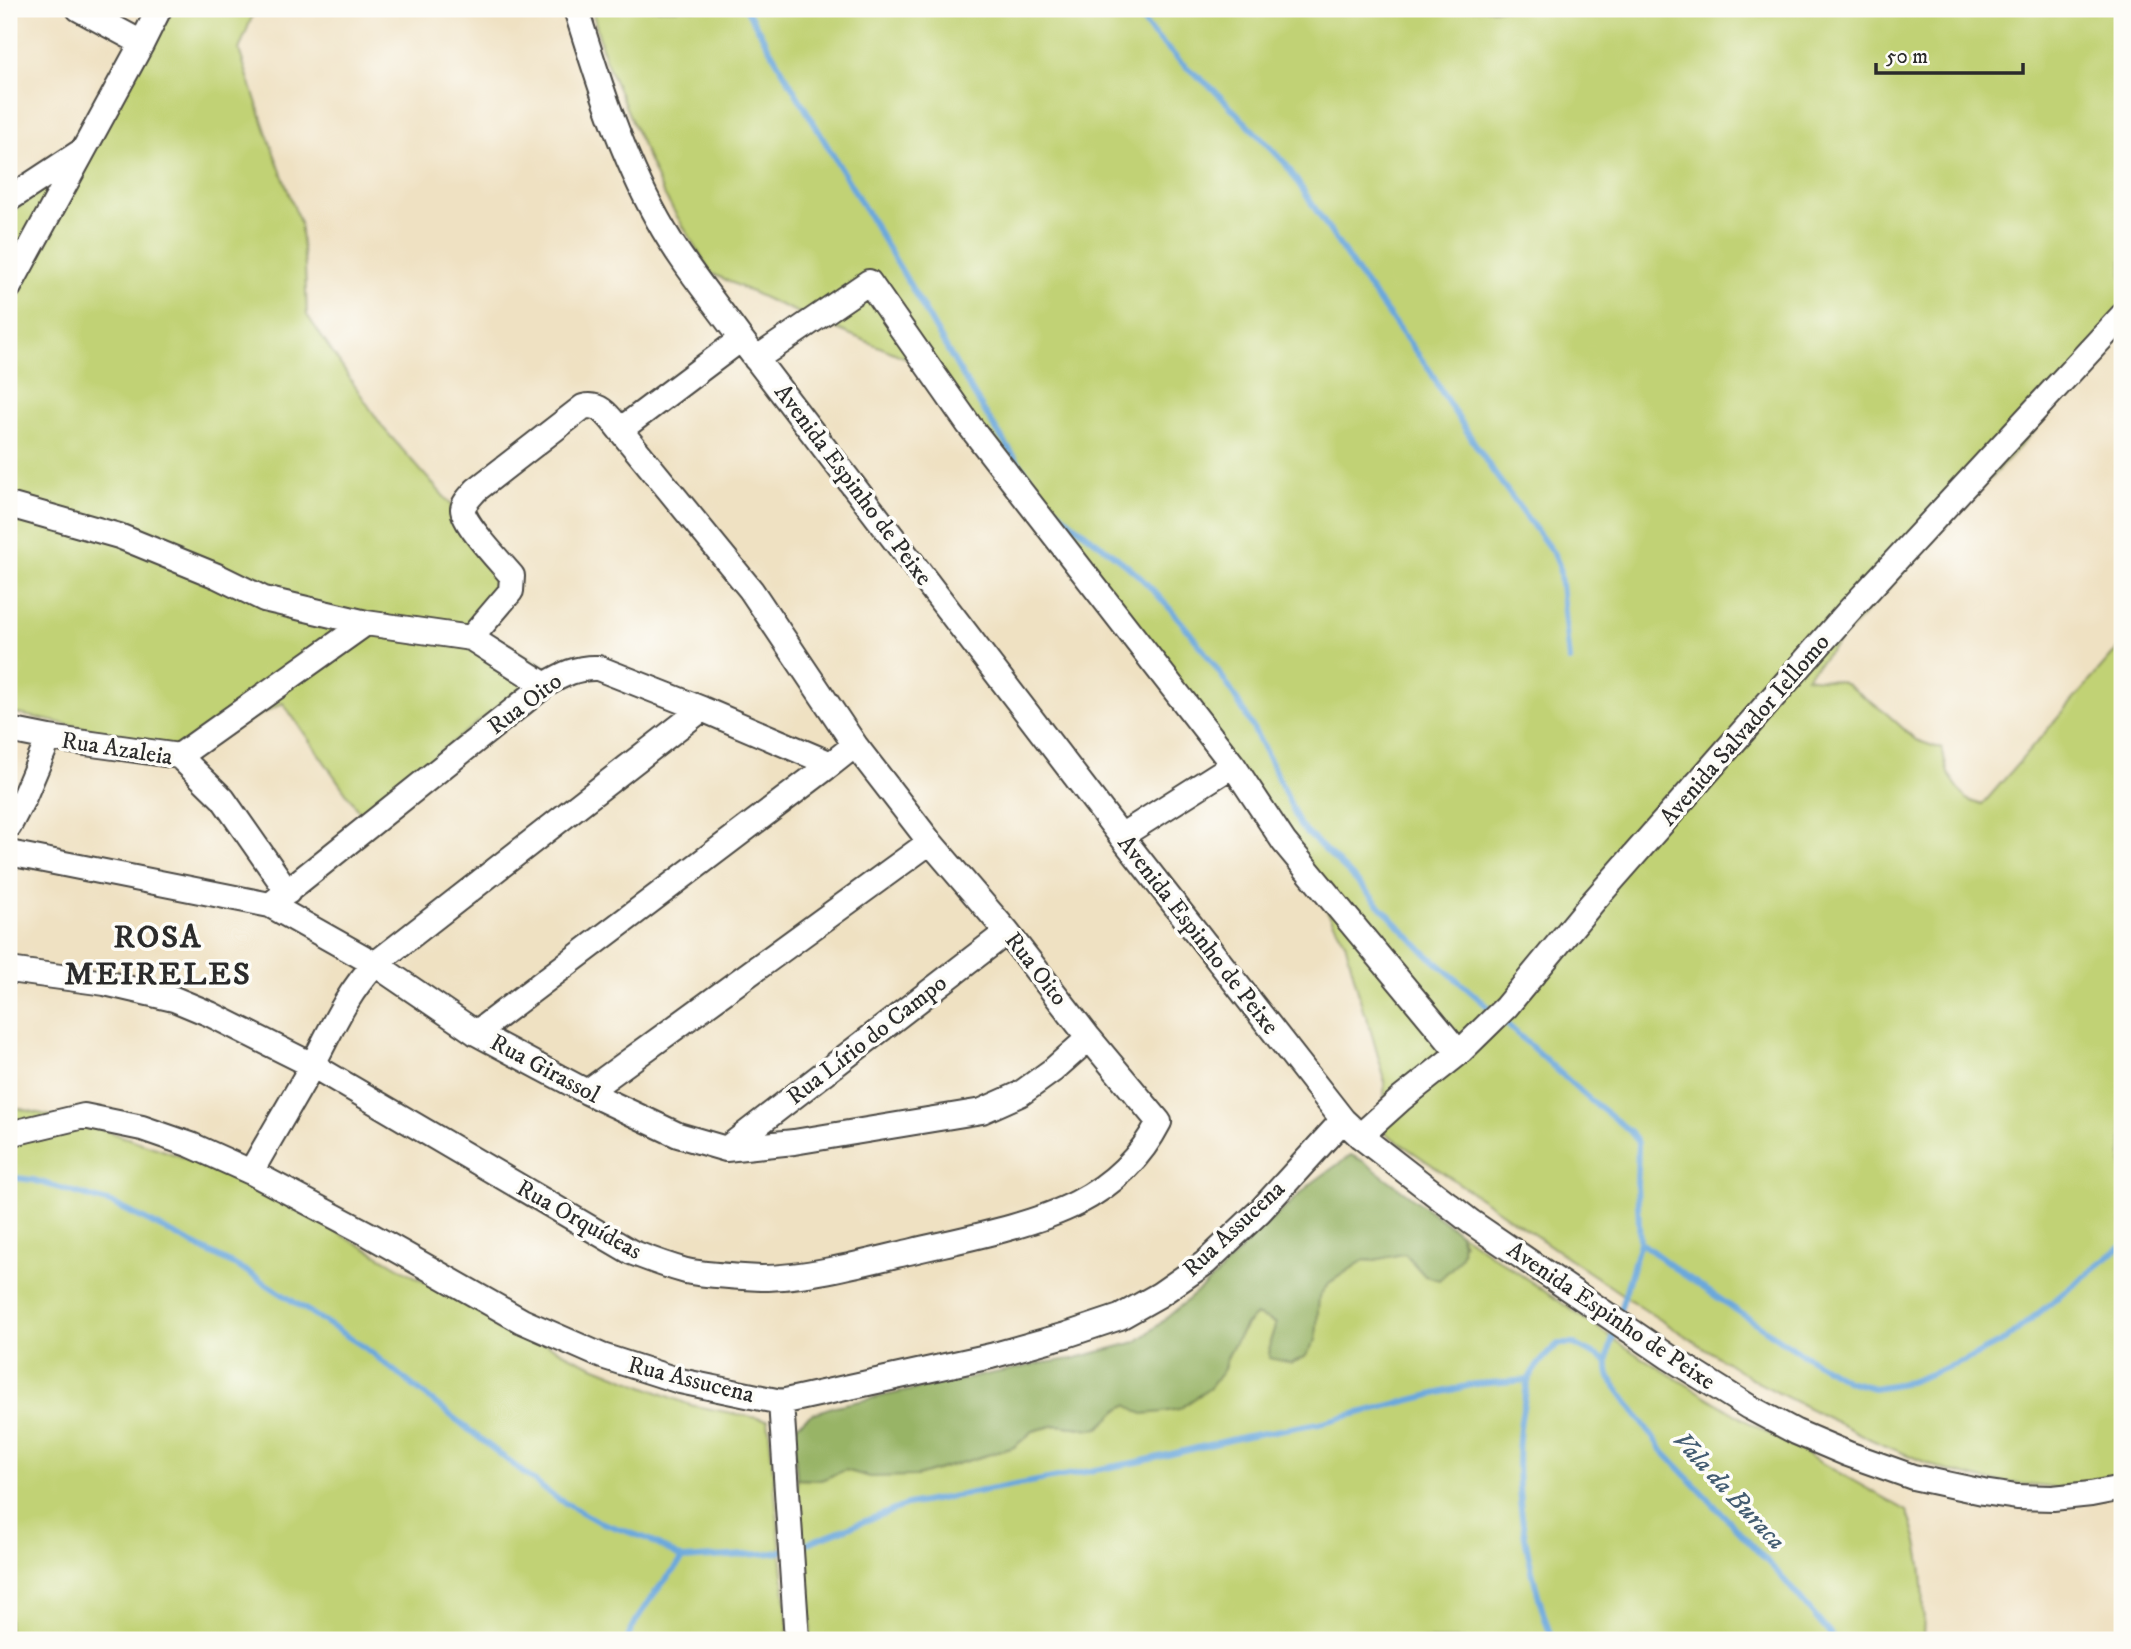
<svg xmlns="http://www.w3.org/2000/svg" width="2131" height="1649" font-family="'IM FELL DW Pica',serif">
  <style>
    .green { fill: #c1d275; stroke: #767e50; stroke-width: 2 }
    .forest { fill: #98b466; stroke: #627048; stroke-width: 2 }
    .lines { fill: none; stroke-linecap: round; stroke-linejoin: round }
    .stream { stroke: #6aa8dc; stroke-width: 6 }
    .minor-casing { stroke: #484642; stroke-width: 28 }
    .minor { stroke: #fff; stroke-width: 24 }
    .labels { text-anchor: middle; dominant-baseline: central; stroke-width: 7; stroke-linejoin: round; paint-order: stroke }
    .street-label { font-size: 24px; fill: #2b2b2b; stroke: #fdfcf7 }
    .water-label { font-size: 26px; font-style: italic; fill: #445d72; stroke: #fdfcf7 }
    .district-label { font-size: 32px; font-weight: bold; letter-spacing: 2px; fill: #2b2b2b; stroke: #fdfcf7 }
  </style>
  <rect width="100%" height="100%" fill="#fdfcf7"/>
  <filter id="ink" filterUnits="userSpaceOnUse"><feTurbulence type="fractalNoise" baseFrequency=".0143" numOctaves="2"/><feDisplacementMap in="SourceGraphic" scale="14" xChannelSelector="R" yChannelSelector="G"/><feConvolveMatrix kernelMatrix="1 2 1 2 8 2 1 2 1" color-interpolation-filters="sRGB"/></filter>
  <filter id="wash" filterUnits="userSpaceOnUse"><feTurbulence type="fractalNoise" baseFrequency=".00686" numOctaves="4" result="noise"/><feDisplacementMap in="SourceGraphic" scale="28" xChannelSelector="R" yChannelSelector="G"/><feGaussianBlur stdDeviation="1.57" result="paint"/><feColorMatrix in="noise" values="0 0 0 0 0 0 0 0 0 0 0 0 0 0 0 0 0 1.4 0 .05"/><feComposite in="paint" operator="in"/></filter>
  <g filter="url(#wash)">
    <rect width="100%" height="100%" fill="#efe1c2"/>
    <path class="green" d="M 173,9 L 255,9 L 239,50 L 267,134 L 300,223 L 305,267 L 307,315 L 384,429 L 519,581 L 482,635 L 548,667 L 361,814 L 283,703 L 208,741 L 182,749 L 9,712 L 9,215 L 61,168 L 133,77 Z
      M 592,9 L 2122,9 L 2122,331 L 2038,427 L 1806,677 L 1843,682 L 1886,713 L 1916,740 L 1942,749 L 1948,773 L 1966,799 L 1982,805 L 2122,644 L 2122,1474 L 2057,1488 L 1984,1480 L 1941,1469 L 1872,1440 L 1757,1382 L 1642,1308 L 1385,1133 L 1384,1077 L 1366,1014 L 1364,1014 L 1345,942 L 1296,857 L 918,363 L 773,302 L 711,273 L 663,193 L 604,57 Z
      M 9,1106 L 92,1126 L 223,1171 L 316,1220 L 449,1296 L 581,1361 L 690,1405 L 768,1420 L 788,1625 L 787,1640 L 9,1640 Z
      M 1457,1231 L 1633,1352 L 1743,1419 L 1907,1511 C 1924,1550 1925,1598 1923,1640 L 810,1640 L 811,1623 L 801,1545 L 797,1479 L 821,1480 L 845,1470 L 870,1477 L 953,1465 L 1014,1447 L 1033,1431 L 1056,1425 L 1092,1429 L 1127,1404 L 1224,1369 C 1229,1349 1241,1329 1256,1315 L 1276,1323 L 1270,1342 L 1317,1315 L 1319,1296 L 1329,1283 L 1364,1260 L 1373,1261 L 1390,1255 L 1406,1254 L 1464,1243 Z"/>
    <path class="forest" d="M 1351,1155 L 1363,1161 L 1457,1231 C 1471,1255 1456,1264 1439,1280 L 1425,1276 L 1405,1254 C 1391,1255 1378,1262 1364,1260 L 1329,1283 L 1319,1296 L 1316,1340 L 1305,1357 L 1292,1363 L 1269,1358 L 1270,1342 L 1276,1323 L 1256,1315 L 1245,1325 L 1226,1359 L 1224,1369 L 1210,1388 L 1179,1409 L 1163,1412 L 1143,1414 L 1127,1405 L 1119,1409 L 1099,1428 L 1092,1429 L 1056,1425 L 1033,1431 L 1014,1447 L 917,1476 L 870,1477 L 845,1470 L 821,1480 L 797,1479 L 793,1428 L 812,1414 L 835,1406 L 1043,1363 L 1072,1359 L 1136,1342 L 1156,1327 L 1217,1275 L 1250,1240 L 1312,1183 Z"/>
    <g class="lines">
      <path class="stream" d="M 746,9 C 798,97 851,185 903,273 C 947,348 987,424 1041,492 C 1069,528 1113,549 1145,582 C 1218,656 1259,731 1300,826 L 1305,831 L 1348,872 L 1421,949 L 1493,1011
        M 1135,9 L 1152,33 L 1184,65 L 1212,88 L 1285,163 L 1357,272 L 1431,372 L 1444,396 L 1494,473 L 1554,554 L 1559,565 L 1569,660
        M 1501,1019 L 1589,1099 L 1631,1132 L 1638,1143 L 1637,1185 L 1640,1242 L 1619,1314
        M 9,1177 L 33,1180 L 114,1204 L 246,1271 L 364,1347 L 553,1496 L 597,1521 L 648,1539 L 683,1559 L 774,1553 L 787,1550
        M 1640,1242 L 1677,1270 L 1794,1349 L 1847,1381 L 1874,1388 L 1909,1382 L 1964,1361 L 2005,1340 L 2122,1246
        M 1616,1328 C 1611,1345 1604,1361 1610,1378 L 1662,1450 L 1781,1576 L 1835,1640
        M 797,1547 L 907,1505 L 1138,1462 L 1247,1436 L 1319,1423 L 1475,1384 L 1529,1380
        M 627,1640 C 639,1609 662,1584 683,1559
        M 1552,1640 C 1528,1569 1509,1482 1523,1408 C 1525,1399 1526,1389 1528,1381 C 1534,1367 1547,1354 1558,1344 L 1574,1344 L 1607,1361"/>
    </g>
  </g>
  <g filter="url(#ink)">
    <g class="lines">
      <g class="minor-casing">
        <path id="minor" d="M 79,9 L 142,43
          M 576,9 C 598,80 621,154 658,220 C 681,262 713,300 741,339 L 1121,836 L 1343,1120 L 1360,1136 L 1471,1222 L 1669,1357 L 1749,1407 L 1796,1432 L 1848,1454 L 1913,1477 L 1983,1492 L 2017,1497 L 2053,1498 L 2091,1494 L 2122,1488
          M 9,199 L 79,153
          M 9,287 L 142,43 L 159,9
          M 756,359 L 869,282 L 969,425 L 1233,765 L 1284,842 L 1459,1053
          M 620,430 L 741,339
          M 9,505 L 119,536 L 217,576 L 264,599 L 366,623 L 471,638 L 545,685
          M 471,638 L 511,591 L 512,576 C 502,564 462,522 463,509 C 464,502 472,495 476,490 L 583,407 C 601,402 610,418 620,430 L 751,590 L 855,745
          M 9,730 L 49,738 L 179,756 L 223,799 L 288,892
          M 179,756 L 366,623
          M 9,826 L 24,797 L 49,738
          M 1121,836 L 1233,765
          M 9,853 L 270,905 L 375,964 L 476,1033 L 587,1092 L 678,1135 L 726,1149 L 794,1142 L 982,1111 L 1020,1094 L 1053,1070 L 1089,1038
          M 9,970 L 105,983 L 174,999 L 210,1014 L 312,1065 L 631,1252 C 649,1259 668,1266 686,1271 C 704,1275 742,1277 761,1278 C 807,1278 867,1262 913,1251 C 963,1239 1032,1226 1077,1203 C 1112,1185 1141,1157 1159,1122 L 1089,1038 L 1007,932 L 930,842 L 855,745 L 831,764 L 702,709 L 598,668 C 577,667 563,674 545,685 L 270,905
          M 476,1033 L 831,764
          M 587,1092 L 930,842
          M 9,1134 L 84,1116 L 142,1128 L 191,1145 L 251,1172 L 370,1235 L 522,1321 L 602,1356 L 680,1381 L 781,1402 L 991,1356 L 1066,1335 L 1120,1317 L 1159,1295 L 1205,1263 L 1260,1211 L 1343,1120
          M 1360,1136 L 1401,1099 L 1459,1053 L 1506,1007 L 1592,903 L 1848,612 L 2122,316
          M 726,1149 L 1007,932
          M 251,1172 C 271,1136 293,1100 313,1064 C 332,1028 347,993 375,964 L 702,709
          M 781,1402 L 797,1640"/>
      </g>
      <use href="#minor" class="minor"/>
    </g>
  </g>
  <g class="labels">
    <g class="street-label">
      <text transform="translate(853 485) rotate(53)">Avenida Espinho de Peixe</text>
      <text transform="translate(525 704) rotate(-37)">Rua Oito</text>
      <text transform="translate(1745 730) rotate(-49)">Avenida Salvador Iellomo</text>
      <text transform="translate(117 749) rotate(9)">Rua Azaleia</text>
      <text transform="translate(1198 935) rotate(52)">Avenida Espinho de Peixe</text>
      <text transform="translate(1036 969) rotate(52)">Rua Oito</text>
      <text transform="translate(867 1040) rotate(-38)">Rua Lírio do Campo</text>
      <text transform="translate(545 1069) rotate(28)">Rua Girassol</text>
      <text transform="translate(579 1220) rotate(29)">Rua Orquídeas</text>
      <text transform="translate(1234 1229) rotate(-43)">Rua Assucena</text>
      <text transform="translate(1611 1316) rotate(34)">Avenida Espinho de Peixe</text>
      <text transform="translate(691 1380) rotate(14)">Rua Assucena</text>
    </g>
    <g class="water-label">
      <text transform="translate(1729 1491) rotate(47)">Vala da Buraca</text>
    </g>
    <g class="district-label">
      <text x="158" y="938">ROSA<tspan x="158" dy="37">MEIRELES</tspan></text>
    </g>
  </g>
  <rect width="2131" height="1649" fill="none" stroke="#fdfcf7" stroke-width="35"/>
  <path d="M1876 63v10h147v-10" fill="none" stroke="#2b2b2b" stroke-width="3.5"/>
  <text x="1886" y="63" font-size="21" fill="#2b2b2b" stroke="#fdfcf7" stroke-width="5" paint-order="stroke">50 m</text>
</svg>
